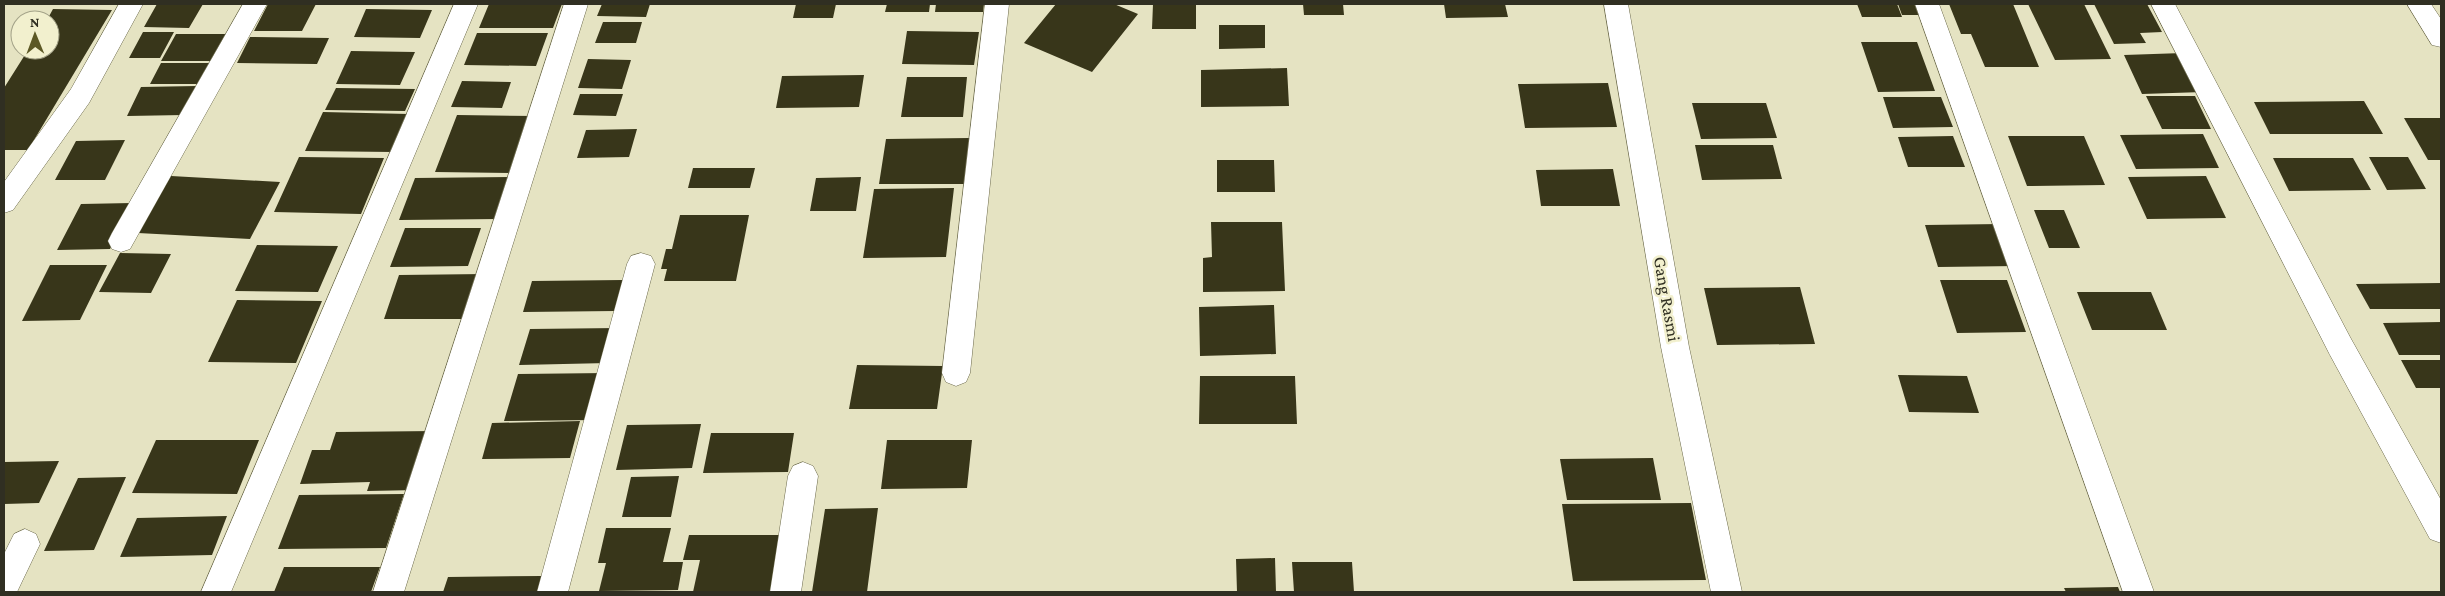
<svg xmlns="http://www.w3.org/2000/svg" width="2445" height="596" font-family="'Crimson Pro',serif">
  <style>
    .building { fill: #38361a }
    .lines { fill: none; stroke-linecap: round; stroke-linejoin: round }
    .minor-casing { stroke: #6b694b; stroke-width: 1 }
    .minor { fill: #fff; fill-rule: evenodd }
    .labels { text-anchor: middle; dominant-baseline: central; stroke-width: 5; stroke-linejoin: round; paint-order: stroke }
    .street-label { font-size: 18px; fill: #302f22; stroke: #f2f0ce }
  </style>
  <rect width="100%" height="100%" fill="#e5e3c2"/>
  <path class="building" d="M 157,4 L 203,4 L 189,28 L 144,27 Z
    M 268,4 L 316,4 L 302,31 L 254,31 Z
    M 489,4 L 562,4 L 553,28 L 479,28 Z
    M 602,4 L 650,4 L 646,17 L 597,16 Z
    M 796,4 L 836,4 L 833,18 L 793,18 Z
    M 887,4 L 930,4 L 929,12 L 885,12 Z
    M 936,4 L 984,4 L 983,12 L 935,12 Z
    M 1056,4 L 1114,4 L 1138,14 L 1092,72 L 1024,43 Z
    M 1153,4 L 1196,4 L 1196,29 L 1152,29 Z
    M 1303,4 L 1343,4 L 1344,15 L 1304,15 Z
    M 1444,4 L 1505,4 L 1508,17 L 1446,18 Z
    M 1857,4 L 1897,4 L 1902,17 L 1862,17 Z
    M 1898,4 L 1926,4 L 1930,15 L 1902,15 Z
    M 1949,4 L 2013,4 L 2039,67 L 1985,67 L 1971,34 L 1961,34 Z
    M 2028,4 L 2084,4 L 2111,59 L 2055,60 Z
    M 2094,4 L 2147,4 L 2162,32 L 2140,33 L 2146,43 L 2114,44 Z
    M 53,9 L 112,10 L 28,150 L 4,150 L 4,88 L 28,50 L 50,50 L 50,20 L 47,20 Z
    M 366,9 L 432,10 L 420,38 L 354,37 Z
    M 603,22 L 642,22 L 636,43 L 595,43 Z
    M 1219,25 L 1265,25 L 1265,48 L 1219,49 Z
    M 907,31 L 979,32 L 974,65 L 902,64 Z
    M 143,32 L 174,32 L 160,58 L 129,58 Z
    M 477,33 L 548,33 L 536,66 L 464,65 Z
    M 176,34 L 226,34 L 211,61 L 161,61 Z
    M 250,37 L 329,38 L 317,64 L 237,63 Z
    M 1861,42 L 1917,42 L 1935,91 L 1878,92 Z
    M 351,51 L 415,52 L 400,85 L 336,84 Z
    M 2183,53 L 2203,92 L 2142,94 L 2124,55 Z
    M 588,59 L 631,60 L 622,89 L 578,88 Z
    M 161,63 L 216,63 L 205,84 L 150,84 Z
    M 1287,68 L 1289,106 L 1201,107 L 1201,70 Z
    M 864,75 L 859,107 L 776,108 L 782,76 Z
    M 907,77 L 967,77 L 963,117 L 901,117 Z
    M 462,81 L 511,82 L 502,108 L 451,107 Z
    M 1608,83 L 1617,127 L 1525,128 L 1518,84 Z
    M 197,86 L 183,115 L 127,116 L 141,87 Z
    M 336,88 L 415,89 L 405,111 L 325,110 Z
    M 580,94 L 623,94 L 616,116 L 573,115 Z
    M 2146,96 L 2195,96 L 2211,129 L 2162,129 Z
    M 1883,97 L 1941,97 L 1953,127 L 1893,128 Z
    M 2364,101 L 2383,134 L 2270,134 L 2254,102 Z
    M 1692,103 L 1766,103 L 1777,138 L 1701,139 Z
    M 323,112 L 409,114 L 393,152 L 305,151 Z
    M 457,115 L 535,116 L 515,173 L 435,172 Z
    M 2404,118 L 2441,118 L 2441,160 L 2428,160 Z
    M 637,129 L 629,157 L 577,158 L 586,130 Z
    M 2203,134 L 2219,168 L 2136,169 L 2120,135 Z
    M 1953,136 L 1965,167 L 1908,167 L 1898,137 Z
    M 2008,136 L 2084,136 L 2105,185 L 2027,186 Z
    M 970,138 L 965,184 L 879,184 L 886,139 Z
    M 125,140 L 105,180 L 55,180 L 76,141 Z
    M 1695,145 L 1773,145 L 1782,179 L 1702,180 Z
    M 299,157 L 384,158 L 361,214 L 274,212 Z
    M 2369,157 L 2408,157 L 2426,189 L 2387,190 Z
    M 2273,158 L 2353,158 L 2371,190 L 2289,191 Z
    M 1217,160 L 1274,160 L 1275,192 L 1217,192 Z
    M 693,168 L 755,168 L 750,188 L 688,188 Z
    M 1613,169 L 1620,206 L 1541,206 L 1536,170 Z
    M 171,176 L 280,182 L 250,239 L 138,233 Z
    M 2206,176 L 2226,218 L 2147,219 L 2128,177 Z
    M 511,177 L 498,219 L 399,220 L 415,178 Z
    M 861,177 L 856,211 L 810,211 L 816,178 Z
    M 954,188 L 946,257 L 863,258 L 874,189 Z
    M 132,203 L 110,249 L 57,250 L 81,204 Z
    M 2034,210 L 2064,210 L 2080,248 L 2049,248 Z
    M 680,215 L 749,215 L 736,281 L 664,281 L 667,269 L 661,269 L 666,249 L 672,249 Z
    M 1211,222 L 1282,222 L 1285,291 L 1203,292 L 1203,258 L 1212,257 Z
    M 2001,224 L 2017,266 L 1938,267 L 1925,225 Z
    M 405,228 L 481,228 L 468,266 L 390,267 Z
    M 257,245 L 338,246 L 318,292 L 235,291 Z
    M 120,253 L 171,254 L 151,293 L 99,292 Z
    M 50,265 L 107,265 L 80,320 L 22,321 Z
    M 485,274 L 471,319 L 384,319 L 399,275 Z
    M 623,280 L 615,311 L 523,312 L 532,281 Z
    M 1940,280 L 2007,280 L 2026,332 L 1957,333 Z
    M 2441,283 L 2441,309 L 2370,309 L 2356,284 Z
    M 1800,287 L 1815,344 L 1717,345 L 1704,288 Z
    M 2077,292 L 2151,292 L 2167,330 L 2092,330 Z
    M 237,300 L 322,301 L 296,363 L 208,362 Z
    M 1274,305 L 1276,354 L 1200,356 L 1199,307 Z
    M 2441,322 L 2441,355 L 2399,355 L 2383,323 Z
    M 618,328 L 608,363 L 519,365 L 530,329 Z
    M 2401,360 L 2441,360 L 2441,388 L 2416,388 Z
    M 857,365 L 943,366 L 937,409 L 849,409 Z
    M 607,373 L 596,420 L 504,421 L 518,374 Z
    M 1898,375 L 1967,376 L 1979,413 L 1909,412 Z
    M 1200,376 L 1295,376 L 1297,424 L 1199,424 Z
    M 580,421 L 570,458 L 482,459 L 492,423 Z
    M 701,424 L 692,468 L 616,470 L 627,425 Z
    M 436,431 L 418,490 L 367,491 L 370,482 L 300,484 L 312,450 L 330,450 L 336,432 Z
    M 711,433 L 794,433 L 788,472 L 703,473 Z
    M 156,440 L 259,440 L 237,494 L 132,493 Z
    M 887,440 L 972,440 L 967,488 L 881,489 Z
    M 1653,458 L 1661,500 L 1567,500 L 1560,459 Z
    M 59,461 L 39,503 L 4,504 L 4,462 Z
    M 679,476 L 671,517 L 622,517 L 631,477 Z
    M 126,477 L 94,550 L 44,551 L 78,478 Z
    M 404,494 L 386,548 L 278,549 L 299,495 Z
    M 1691,503 L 1706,580 L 1573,581 L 1562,504 Z
    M 878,508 L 867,592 L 812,592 L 825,509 Z
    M 227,516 L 212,555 L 120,557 L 137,518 Z
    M 606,528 L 671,528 L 663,562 L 683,562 L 678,590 L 599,591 L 606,563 L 598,563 Z
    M 689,535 L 782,535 L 772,592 L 693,592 L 700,560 L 683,560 Z
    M 1275,558 L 1276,592 L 1237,592 L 1236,559 Z
    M 1292,562 L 1352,562 L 1354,592 L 1294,592 Z
    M 284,567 L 380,567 L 371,592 L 274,592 Z
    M 542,576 L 538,592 L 443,592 L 448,577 Z
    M 2118,587 L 2120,592 L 2066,592 L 2064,588 Z"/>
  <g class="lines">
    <g class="minor-casing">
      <path id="minor" d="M 119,4 L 143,4 L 89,103 L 13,210 L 4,213 L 4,182 L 71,89 Z
        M 243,4 L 267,4 L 130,249 L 121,252 L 112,249 L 108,241 L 112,233 Z
        M 454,4 L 478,4 L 231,592 L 201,592 Z
        M 564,4 L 588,4 L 404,592 L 373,592 Z
        M 985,4 L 1009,4 L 970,373 L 966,382 L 956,386 L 946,382 L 942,373 Z
        M 1604,4 L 1628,4 L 1689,347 L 1742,592 L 1711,592 L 1661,347 Z
        M 1915,4 L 1939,4 L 2154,592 L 2123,592 Z
        M 2151,4 L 2175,4 L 2350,337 L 2441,500 L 2441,543 L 2430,539 L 2330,355 Z
        M 2407,4 L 2431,4 L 2441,19 L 2441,47 L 2432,45 Z
        M 641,253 L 651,256 L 655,264 L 568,592 L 537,592 L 627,264 L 631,256 Z
        M 803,462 L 813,466 L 818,476 L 801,592 L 770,592 L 788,476 L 793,466 Z
        M 25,529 L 36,534 L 40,544 L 17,592 L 4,592 L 4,554 L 14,534 Z"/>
    </g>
    <use href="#minor" class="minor"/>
  </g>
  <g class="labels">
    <g class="street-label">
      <text transform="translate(1667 299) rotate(80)">Gang Rasmi</text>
    </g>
  </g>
  <rect width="2445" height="596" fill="none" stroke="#302f22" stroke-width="10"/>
  <g transform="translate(35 35) rotate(359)"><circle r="24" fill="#f2f0ce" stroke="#a4a389"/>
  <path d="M0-4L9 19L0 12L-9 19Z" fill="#5c5825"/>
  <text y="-8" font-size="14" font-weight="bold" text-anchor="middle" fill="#302f22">N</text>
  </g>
</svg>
